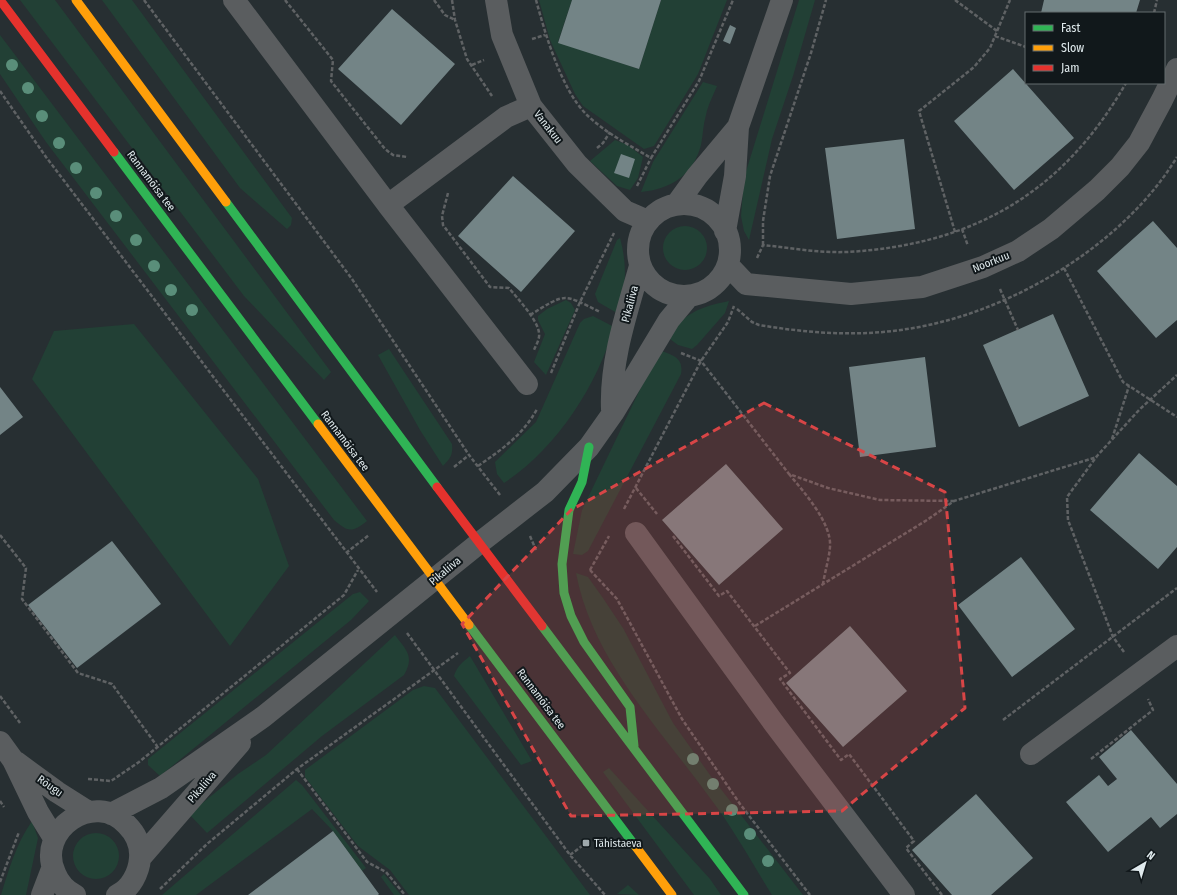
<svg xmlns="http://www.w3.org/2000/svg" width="1177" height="895" font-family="'Fira Sans Condensed',sans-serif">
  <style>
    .green { fill: #224035 }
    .building { fill: #738486 }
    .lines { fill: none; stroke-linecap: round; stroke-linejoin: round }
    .path { stroke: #5f6264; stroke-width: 2.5; stroke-dasharray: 4 2; stroke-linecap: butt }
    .street { stroke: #5a5d5f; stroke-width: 22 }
    .fast { stroke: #30b455; stroke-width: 9 }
    .slow { stroke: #ff9f0a; stroke-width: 9 }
    .jam { stroke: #e5322d; stroke-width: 9 }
    .tree { fill: #5a8e7a }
    .marked { fill: #d84546; fill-opacity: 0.2; stroke: #d84546; stroke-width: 3; stroke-dasharray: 8 5; stroke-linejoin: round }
    .poi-dot { fill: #9fa9ac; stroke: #11181b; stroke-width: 1.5 }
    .labels { text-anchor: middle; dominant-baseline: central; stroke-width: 4; stroke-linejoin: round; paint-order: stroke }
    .street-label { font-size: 11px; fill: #e0eaed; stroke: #11181b }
    .poi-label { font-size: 11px; fill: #e0eaed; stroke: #11181b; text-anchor: start }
  </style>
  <rect width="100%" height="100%" fill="#272f32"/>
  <path class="green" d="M 20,0 L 55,0 L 331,372 L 324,380 L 244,296 Z
    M 102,0 L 132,0 L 292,218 L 291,225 L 287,229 L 240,188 Z
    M 539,0 L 572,0 L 558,42 L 639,69 L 661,0 L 727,0 L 698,74 L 654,146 L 644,149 L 583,106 L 575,94 L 550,40 Z
    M 799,0 L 815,0 L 793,76 L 772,139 L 749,240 L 744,231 L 741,216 L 744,178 Z
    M 0,35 L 367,521 C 352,533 348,532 334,520 L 46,142 L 0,74 Z
    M 703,82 L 717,86 C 713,96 708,105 706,115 C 703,125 703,135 701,145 C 693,176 670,189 641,192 L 653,162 Z
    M 615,140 L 628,145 L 643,157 L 638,178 L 630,190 L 617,186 L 590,161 Z
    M663 248a22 22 0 1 1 44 0a22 22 0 1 1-44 0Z
    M 620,238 C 627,263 627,289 617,313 L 598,302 L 595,294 L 617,240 Z
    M 566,300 L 571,303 L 575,310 L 546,375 L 534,362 L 545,334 L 538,320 L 538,316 L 547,309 Z
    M 729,301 L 725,313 L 697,345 L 692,349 L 678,345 L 666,336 C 686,313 699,307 729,301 Z
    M 593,316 L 614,327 C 597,386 556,449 504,483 L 497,474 L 495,462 L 536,422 L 580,323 L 584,319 Z
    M 134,324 L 258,479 L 289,566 L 230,646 L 32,379 L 54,331 Z
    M 389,349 L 452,444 C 453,454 451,458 443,466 L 420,430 L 378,355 Z
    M 659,350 C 673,355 684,358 681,374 L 588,551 L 582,555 L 573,554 L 582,510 Z
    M 576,573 L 588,577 L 603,598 L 623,628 L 673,723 L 710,775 L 803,895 L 772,895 C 752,863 733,828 710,798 C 660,729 592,659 576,573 Z
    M 360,592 L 369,601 L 351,620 L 160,776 L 148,765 L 148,759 L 353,594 Z
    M 395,635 C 406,650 415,656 404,675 L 322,736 L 207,833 L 189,814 L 238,774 L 266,755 Z
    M 470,656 L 532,761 L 521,765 L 454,676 C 457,666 463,662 470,656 Z
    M 424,686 L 435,688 L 590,895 L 409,895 L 390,870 L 358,846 L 305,777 L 305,770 L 413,690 Z
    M 609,768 L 710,879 L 721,895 L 694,895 L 603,772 Z
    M 296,780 L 302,785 L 366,868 L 362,871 L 333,831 L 312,809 L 196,895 L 162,895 Z
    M 32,821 L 38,838 L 26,895 L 1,895 C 9,869 16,844 32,821 Z
    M73 856a23 23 0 1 1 46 0a23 23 0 1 1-46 0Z
    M 384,874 L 401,895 L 394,895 L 381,877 Z
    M 628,885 L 639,895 L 617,894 Z"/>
  <path class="building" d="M 572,0 L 661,0 L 639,69 L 558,43 Z
    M 1044,0 L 1140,0 L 1136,13 L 1041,13 Z
    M 392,9 L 455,64 L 401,125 L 338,69 Z
    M 730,25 L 736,28 L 730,44 L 723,41 Z
    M 1013,69 L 1074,138 L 1014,190 L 954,121 Z
    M 904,139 L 915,229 L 837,239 L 825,148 Z
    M 621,154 L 635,159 L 629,178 L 614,173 Z
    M 513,176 L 575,231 L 521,292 L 458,236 Z
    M 1153,221 L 1177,248 L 1177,320 L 1156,338 L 1097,271 Z
    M 1053,314 L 1089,396 L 1019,427 L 983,345 Z
    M 925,357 L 936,447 L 860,457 L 849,367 Z
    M 0,387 L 23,417 L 0,435 Z
    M 1139,453 L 1177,486 L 1177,547 L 1158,569 L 1090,510 Z
    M 726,464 L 783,529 L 719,585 L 662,520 Z
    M 112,541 L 161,604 L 77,668 L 28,605 Z
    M 1021,557 L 1075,629 L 1012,677 L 958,605 Z
    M 850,626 L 907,691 L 843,747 L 786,683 Z
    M 1131,730 L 1177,784 L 1177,814 L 1160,828 L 1151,817 L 1108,852 L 1066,802 L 1099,775 L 1108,786 L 1117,779 L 1099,757 Z
    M 976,794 L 1033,858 L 991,895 L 952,895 L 912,850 Z
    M 333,831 L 379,894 L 378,895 L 248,895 Z"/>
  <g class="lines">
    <path class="path" d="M 144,0 L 352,279 L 469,455 L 500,495
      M 285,0 L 333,60 L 331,81 L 385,149 L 393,155 L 407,157
      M 434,0 L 445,15 L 455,20
      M 452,0 L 455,20 L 467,59 L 492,96
      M 536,0 C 545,33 561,89 586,114 C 604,132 629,145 651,158 L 699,81 L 733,0
      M 955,0 L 997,31
      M 1154,13 L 1157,0
      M 995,36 L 1026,47
      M 532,39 L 545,35
      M 472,65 L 484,60
      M 0,91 L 46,157 L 377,592
      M 597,148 L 603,143 L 610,132
      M 637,186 L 651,158
      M 448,193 L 442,216 L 443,225 L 490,287 L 509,288 C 517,298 538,320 539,333 C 540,339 536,345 534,350
      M 962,229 L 968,246
      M 955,232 L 919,111 L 974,67 L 990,48 L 1010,0
      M 763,245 L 763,221 L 770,176 L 811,53 L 826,0
      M 757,258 L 763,245 C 790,248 819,253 847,252 C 973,245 1063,193 1126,83
      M 1064,268 L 1123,382 L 1177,417
      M 1000,289 L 1018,330
      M 737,309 L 752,322 L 759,325 C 807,333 858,337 907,329 C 1008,314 1123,246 1177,157
      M 530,315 C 566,293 562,293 600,312
      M 681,353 L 701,361 L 789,474 L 828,488 L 880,500 L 954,501
      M 551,373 L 580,302 L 614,233
      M 1112,439 L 1129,386
      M 478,466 C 501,450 523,435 537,409
      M 454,467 L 469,455
      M 789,474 C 803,491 832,523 830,547 C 829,559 825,571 823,584
      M 636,488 L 657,514
      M 624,509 L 701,361 L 728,322 L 734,306
      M 0,535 L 26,568 L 22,599 L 78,673 L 112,684 L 157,746
      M 530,536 L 536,550
      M 673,536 L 719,596 L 727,591 L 790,673 L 780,679 L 841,760 L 849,754 L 914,841 L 906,848 L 942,895
      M 346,553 L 369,535
      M 590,570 L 617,599 L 682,719 L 740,804 L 810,895
      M 590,570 L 609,536
      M 755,626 L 927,520 L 954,501 L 1097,457
      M 407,633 L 570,855 L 605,895
      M 1124,652 L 1113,637 L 1068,520 L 1067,497 L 1097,456 L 1139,410 L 1177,375
      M 0,696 L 20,723
      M 1003,720 L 1177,588
      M 1091,759 L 1153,710 L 1148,699
      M 297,769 L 367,862 L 386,872 L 405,895
      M 88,779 L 111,781 L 139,762 L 344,595 L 358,570
      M 0,801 L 4,807
      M 570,855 L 586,843
      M 0,882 L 19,832
      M 160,889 L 207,844 L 297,769 L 458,653"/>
    <path class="street" d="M 234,0 L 388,205
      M 496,0 L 502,35 L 531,106 L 577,164 L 625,211 L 648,221
      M638 250a46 46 0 1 1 92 0a46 46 0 1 1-92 0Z
      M 676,205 L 697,176 L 738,127
      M 725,231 L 735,176 L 738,127 L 782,0
      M 728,265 L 746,284 L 851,294 L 922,287 L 983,267 L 1018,251 L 1051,229 L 1097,190 L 1120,167 L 1139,143 L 1162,100 L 1177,69
      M 527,384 L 388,205 L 506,117 L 531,106
      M 612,409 C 610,361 627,312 640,266
      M 636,533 L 773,722 L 904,895
      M 0,742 L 13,760 L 38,812 L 54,838
      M 1031,754 L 1177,646
      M 16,762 L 57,792 L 87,811
      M 111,814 L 161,788 L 263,717 L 478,544 L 545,492 L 589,447 L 613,413 L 669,320 L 689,296
      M 141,857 L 240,743
      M 42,895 L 52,869
      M 75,895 C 65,890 59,883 55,873 C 35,830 95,789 127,825 C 136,834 141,845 140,858 C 139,872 131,889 117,895"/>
    <path class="fast" d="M 114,152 L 318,424
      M 226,202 L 437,487
      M 589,447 L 582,482 L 569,510 L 562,564 L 564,593 L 571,616 L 584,642 L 630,707 L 634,746
      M 469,625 L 636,847
      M 542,626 L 744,895"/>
    <path class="slow" d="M 76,0 L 226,202
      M 318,424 L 469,625
      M 636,847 L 672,895"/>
    <path class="jam" d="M 0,0 L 114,152
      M 437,487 L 542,626"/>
  </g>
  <g class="tree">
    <circle cx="12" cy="65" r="6"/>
    <circle cx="28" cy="88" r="6"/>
    <circle cx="42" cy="116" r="6"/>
    <circle cx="59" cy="143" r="6"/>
    <circle cx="76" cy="168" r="6"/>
    <circle cx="96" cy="193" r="6"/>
    <circle cx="116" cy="216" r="6"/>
    <circle cx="136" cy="240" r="6"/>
    <circle cx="154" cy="266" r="6"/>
    <circle cx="171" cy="290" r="6"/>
    <circle cx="192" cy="310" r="6"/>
    <circle cx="693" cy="759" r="6"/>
    <circle cx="713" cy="784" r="6"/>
    <circle cx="732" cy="810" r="6"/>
    <circle cx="750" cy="834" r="6"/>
    <circle cx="768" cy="861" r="6"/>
  </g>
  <path class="marked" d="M 764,403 L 945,492 L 965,708 L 842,811 L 571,816 L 462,624 L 571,510 Z"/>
  <rect class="poi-dot" x="582" y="839" width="8" height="8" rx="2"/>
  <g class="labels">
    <g class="street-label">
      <text transform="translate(548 127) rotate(52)">Vanakuu</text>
      <text transform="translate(151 181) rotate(53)">Rannamõisa tee</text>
      <text transform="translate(991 262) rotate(-22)">Noorkuu</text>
      <text transform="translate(630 304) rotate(-75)">Pikaliiva</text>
      <text transform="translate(345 441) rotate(53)">Rannamõisa tee</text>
      <text transform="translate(445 571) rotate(-40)">Pikaliiva</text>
      <text transform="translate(541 699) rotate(53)">Rannamõisa tee</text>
      <text transform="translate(50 786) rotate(35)">Rõugu</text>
      <text transform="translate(202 787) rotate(-49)">Pikaliiva</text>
    </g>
    <g class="poi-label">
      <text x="594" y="843">Tähistaeva</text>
    </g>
  </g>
  <rect x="1025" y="12" width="140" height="72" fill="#11181b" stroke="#646c6f"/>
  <rect x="1033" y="25" width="20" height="6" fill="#30b455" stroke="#646c6f"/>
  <text x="1061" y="32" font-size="12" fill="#e0eaed">Fast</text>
  <rect x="1033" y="45" width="20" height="6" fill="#ff9f0a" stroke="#646c6f"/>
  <text x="1061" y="52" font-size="12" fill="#e0eaed">Slow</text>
  <rect x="1033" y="65" width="20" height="6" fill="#e5322d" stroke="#646c6f"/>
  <text x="1061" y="72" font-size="12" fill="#e0eaed">Jam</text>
  <g transform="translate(1145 863) rotate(38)" stroke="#11181b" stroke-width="3" paint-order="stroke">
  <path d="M0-3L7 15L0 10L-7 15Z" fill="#e0eaed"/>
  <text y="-6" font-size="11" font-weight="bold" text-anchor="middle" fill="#e0eaed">N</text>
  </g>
</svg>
